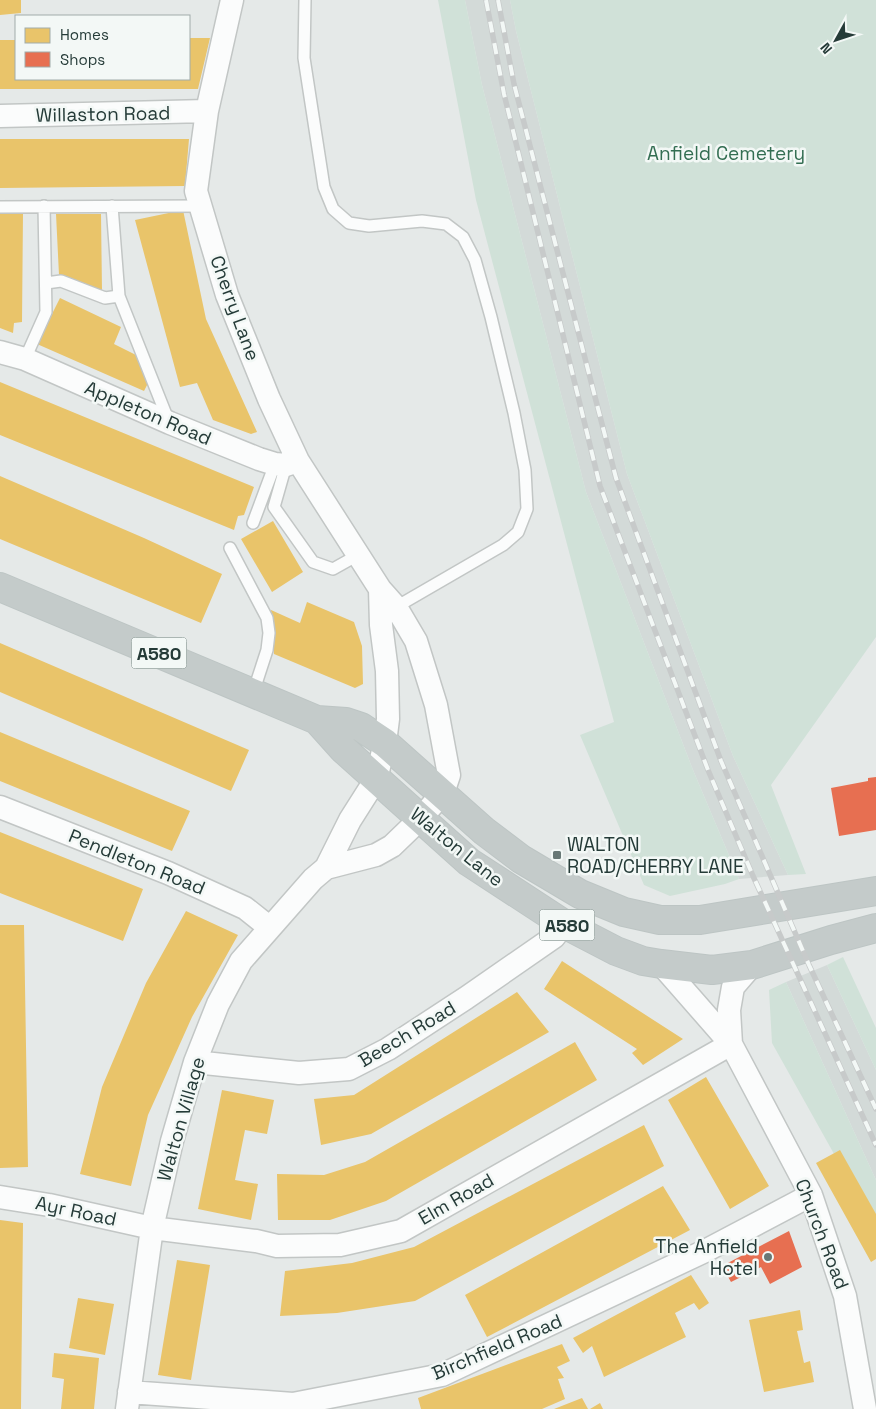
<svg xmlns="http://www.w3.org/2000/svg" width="876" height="1409" font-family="'Space Grotesk',sans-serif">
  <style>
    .built { fill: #d3dad8 }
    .green { fill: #d0e1d8 }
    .homes { fill: #e9c46a }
    .shops { fill: #e76f51 }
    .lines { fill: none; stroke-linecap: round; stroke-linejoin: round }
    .service-casing { stroke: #c2c6c5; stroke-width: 14 }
    .minor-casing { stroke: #c2c6c5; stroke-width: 25 }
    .trunk-casing { stroke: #bdc5c4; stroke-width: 30 }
    .service { stroke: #fbfcfc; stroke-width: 11 }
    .minor { stroke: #fbfcfc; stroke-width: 22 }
    .trunk { stroke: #c4cbca; stroke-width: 28 }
    .rail-casing { stroke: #c7caca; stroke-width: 5.5 }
    .rail { stroke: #f3f8f6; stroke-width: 4; stroke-dasharray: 11; stroke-linecap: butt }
    .poi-dot { fill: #687876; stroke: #f3f8f6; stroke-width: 2 }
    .labels { text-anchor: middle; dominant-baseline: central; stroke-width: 5; stroke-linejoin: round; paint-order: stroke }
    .shield { fill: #f3f8f6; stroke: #637471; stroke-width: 1 }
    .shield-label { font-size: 18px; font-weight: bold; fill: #253b38 }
    .street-label { font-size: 19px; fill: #253b38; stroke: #f3f8f6 }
    .park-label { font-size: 19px; fill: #336e52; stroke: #f3f8f6 }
    .poi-label { font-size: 19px; fill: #253b38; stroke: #f3f8f6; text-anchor: start }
  </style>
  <rect width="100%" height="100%" fill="#e5e9e8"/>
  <path class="built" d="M 465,0 L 510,0 L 516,31 L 627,474 L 733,756 L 788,875 L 739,879 L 693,770 L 586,492 L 482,85 Z
    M 827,965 L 876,1070 L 876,1180 L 786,982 Z"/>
  <path class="green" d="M 438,0 L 465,0 L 482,85 L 586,492 L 693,770 L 739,879 L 725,884 L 670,896 L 644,885 L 580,735 L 614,722 L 476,200 Z
    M 510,0 L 876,0 L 876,637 L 771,785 L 806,874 L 788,875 L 733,756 L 627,474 L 516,31 Z
    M 843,957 L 876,1028 L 876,1070 L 827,965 Z
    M 786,982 L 876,1180 L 876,1229 L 772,1043 L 769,990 Z"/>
  <path class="homes" d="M 0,0 L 21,0 L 21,13 L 0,15 Z
    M 189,38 L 210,38 L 198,89 L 0,89 L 0,40 L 16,40 L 16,79 L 189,79 Z
    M 0,139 L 189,139 L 185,186 L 0,188 Z
    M 183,210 L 206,319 L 257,432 L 251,434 L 213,420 L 197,383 L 180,387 L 135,220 Z
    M 0,213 L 23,213 L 22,322 L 14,323 L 13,333 L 0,328 Z
    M 56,214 L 101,214 L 102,291 L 59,275 Z
    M 60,298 L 121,327 L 114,344 L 138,356 L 149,381 L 144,391 L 37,344 Z
    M 0,382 L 254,487 L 244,515 L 238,516 L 234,530 L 0,435 Z
    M 0,476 L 144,538 L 222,574 L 201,623 L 0,539 Z
    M 273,521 L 303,572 L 272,592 L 241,539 Z
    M 307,602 L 354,622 L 362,646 L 363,684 L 355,688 L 274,654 L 271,610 L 300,623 Z
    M 0,643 L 249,750 L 231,791 L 0,692 Z
    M 0,732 L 190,811 L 172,851 L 0,781 Z
    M 0,832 L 143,889 L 123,941 L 0,893 Z
    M 186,911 L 238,935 L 192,1017 L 148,1115 L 131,1186 L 80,1174 L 102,1087 L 146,983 Z
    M 0,925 L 24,925 L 28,1167 L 0,1168 Z
    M 562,961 L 655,1021 L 683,1039 L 643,1065 L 632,1053 L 637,1049 L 544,989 Z
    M 517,992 L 549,1032 L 371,1134 L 321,1145 L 314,1099 L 354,1095 Z
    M 575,1042 L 597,1080 L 386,1201 L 330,1220 L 278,1220 L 277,1174 L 324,1175 L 365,1162 Z
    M 706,1077 L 769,1186 L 730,1209 L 668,1100 Z
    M 222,1090 L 274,1100 L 267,1134 L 245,1130 L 235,1180 L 258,1184 L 251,1220 L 198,1209 Z
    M 644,1125 L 664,1166 L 415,1301 L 337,1313 L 280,1316 L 285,1271 L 352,1263 L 414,1247 Z
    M 840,1150 L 876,1214 L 876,1259 L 871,1262 L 816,1163 Z
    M 663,1186 L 690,1230 L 487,1337 L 465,1295 Z
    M 0,1220 L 23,1223 L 21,1409 L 0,1409 Z
    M 177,1260 L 210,1265 L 191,1380 L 158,1375 Z
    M 691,1275 L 709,1303 L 699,1310 L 694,1303 L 675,1313 L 686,1337 L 604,1377 L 592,1346 L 583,1353 L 573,1338 Z
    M 78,1298 L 114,1304 L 105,1355 L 69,1348 Z
    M 800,1310 L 803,1330 L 797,1331 L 804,1363 L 810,1361 L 814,1382 L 764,1392 L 749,1320 Z
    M 562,1344 L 570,1361 L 557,1367 L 564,1378 L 558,1379 L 565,1399 L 542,1409 L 421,1409 L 418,1398 Z
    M 54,1353 L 99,1358 L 94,1409 L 61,1409 L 64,1379 L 52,1377 Z
    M 582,1398 L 588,1409 L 554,1409 Z
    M 600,1403 L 603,1409 L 590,1409 Z"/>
  <path class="shops" d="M 876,777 L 876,830 L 839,836 L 831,788 L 868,781 L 868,778 Z
    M 789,1231 L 802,1267 L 770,1284 L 761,1267 L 731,1282 L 722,1266 Z"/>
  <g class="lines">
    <g class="service-casing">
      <path id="service" d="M 305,0 L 304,58 L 324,187 L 333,209 L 349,223 L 369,226 L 422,221 L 446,224 L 463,237 L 475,260 L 491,317 L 514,413 L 525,470 L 527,509 L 518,532 L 503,545 L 396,607
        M 112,206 L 119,296 L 169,422
        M 0,207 L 201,206
        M 46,283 L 61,281 L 105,298 L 119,296
        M 25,359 L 46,312 L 44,206
        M 286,465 L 274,507 L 313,562 L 333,569 L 358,555
        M 253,523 L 275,464
        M 230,548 L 267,618 L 269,633 L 267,650 L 253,693"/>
    </g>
    <g class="minor-casing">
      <path id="minor" d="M 232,0 L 207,111 L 196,191 L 227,295 L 269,399 L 298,461 L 380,589 L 396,607 L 416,641 L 436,705 L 449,775 L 443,793 L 420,819 L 392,846 L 376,855 L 326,868
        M 0,116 L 207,111
        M 0,352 L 25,359 L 170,423 L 259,459 L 275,464 L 286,465 L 298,461
        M 0,807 L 168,873 L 245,908 L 269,927
        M 661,964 L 731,1044 L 811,1195 L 845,1296 L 865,1409
        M 731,1044 L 729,1010 L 733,987 L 752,965
        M 195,1062 L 299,1073 L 349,1069 L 388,1049 L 466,998 L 554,937 L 564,924
        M 0,1197 L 49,1205 L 152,1228 L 256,1241 L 277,1246 L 340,1245 L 401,1231 L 731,1044
        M 129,1392 L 293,1404 L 442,1375 L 705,1251 L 811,1195
        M 127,1409 L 152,1228 L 172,1141 L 195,1062 L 218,1004 L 241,961 L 313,879 L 326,868 L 350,820 L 376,779 L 385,743 L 388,719 L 387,671 L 381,625 L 380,589"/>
    </g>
    <g class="trunk-casing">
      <path id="trunk" d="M 0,587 L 317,720 L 346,722 L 361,727 L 385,743 L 484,831 L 521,859 L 580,894 L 624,912 L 660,920 L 700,920 L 876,891
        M 317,720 L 343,749 L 469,862 L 564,924 L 616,951 L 643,961 L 661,964 L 712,970 L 752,965 L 831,940 L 876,928"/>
    </g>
    <use href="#service" class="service"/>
    <use href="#minor" class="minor"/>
    <use href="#trunk" class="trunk"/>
    <g class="rail-casing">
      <path id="rail" d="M 486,0 L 504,94 L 600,486 L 708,770 L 753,876 L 876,1145
        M 498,0 L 514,84 L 616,478 L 721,761 L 809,965 L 876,1109"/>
    </g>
    <use href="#rail" class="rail"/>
  </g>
  <g class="poi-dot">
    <rect x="552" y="850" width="10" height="10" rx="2.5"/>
    <circle cx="768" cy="1257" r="5"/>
  </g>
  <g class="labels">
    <g class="shield">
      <rect x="131.5" y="637.5" width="55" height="31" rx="4"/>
      <rect x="539.5" y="909.5" width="55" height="31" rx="4"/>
    </g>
    <g class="shield-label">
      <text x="159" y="653">A580</text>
      <text x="567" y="925">A580</text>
    </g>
    <g class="street-label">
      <text transform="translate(103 114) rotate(-1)">Willaston Road</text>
      <text transform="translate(235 308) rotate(70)">Cherry Lane</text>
      <text transform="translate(148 413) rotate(23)">Appleton Road</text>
      <text transform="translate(457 847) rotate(39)">Walton Lane</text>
      <text transform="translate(137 862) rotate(22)">Pendleton Road</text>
      <text transform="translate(407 1034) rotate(-31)">Beech Road</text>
      <text transform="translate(181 1119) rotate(-74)">Walton Village</text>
      <text transform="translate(456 1199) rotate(-30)">Elm Road</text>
      <text transform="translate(76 1211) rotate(12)">Ayr Road</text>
      <text transform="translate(822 1234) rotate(69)">Church Road</text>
      <text transform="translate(497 1347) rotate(-23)">Birchfield Road</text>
    </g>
    <g class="park-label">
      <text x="726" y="153">Anfield Cemetery</text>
    </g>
    <g class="poi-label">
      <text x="567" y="844">WALTON<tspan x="567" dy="22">ROAD/CHERRY LANE</tspan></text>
      <text x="758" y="1246" text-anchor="end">The Anfield<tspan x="758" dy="22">Hotel</tspan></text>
    </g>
  </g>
  <rect x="15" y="15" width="175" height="65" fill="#f3f8f6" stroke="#a1acaa"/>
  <rect x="25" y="28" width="25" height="15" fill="#e9c46a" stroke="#a1acaa"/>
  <text x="60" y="40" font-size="15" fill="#253b38">Homes</text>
  <rect x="25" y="52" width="25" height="15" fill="#e76f51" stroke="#a1acaa"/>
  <text x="60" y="65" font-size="15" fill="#253b38">Shops</text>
  <g transform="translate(836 40) rotate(230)" stroke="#f3f8f6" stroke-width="4" paint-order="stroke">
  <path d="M0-4L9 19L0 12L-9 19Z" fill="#253b38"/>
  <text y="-8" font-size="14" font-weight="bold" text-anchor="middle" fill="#253b38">N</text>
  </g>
</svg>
